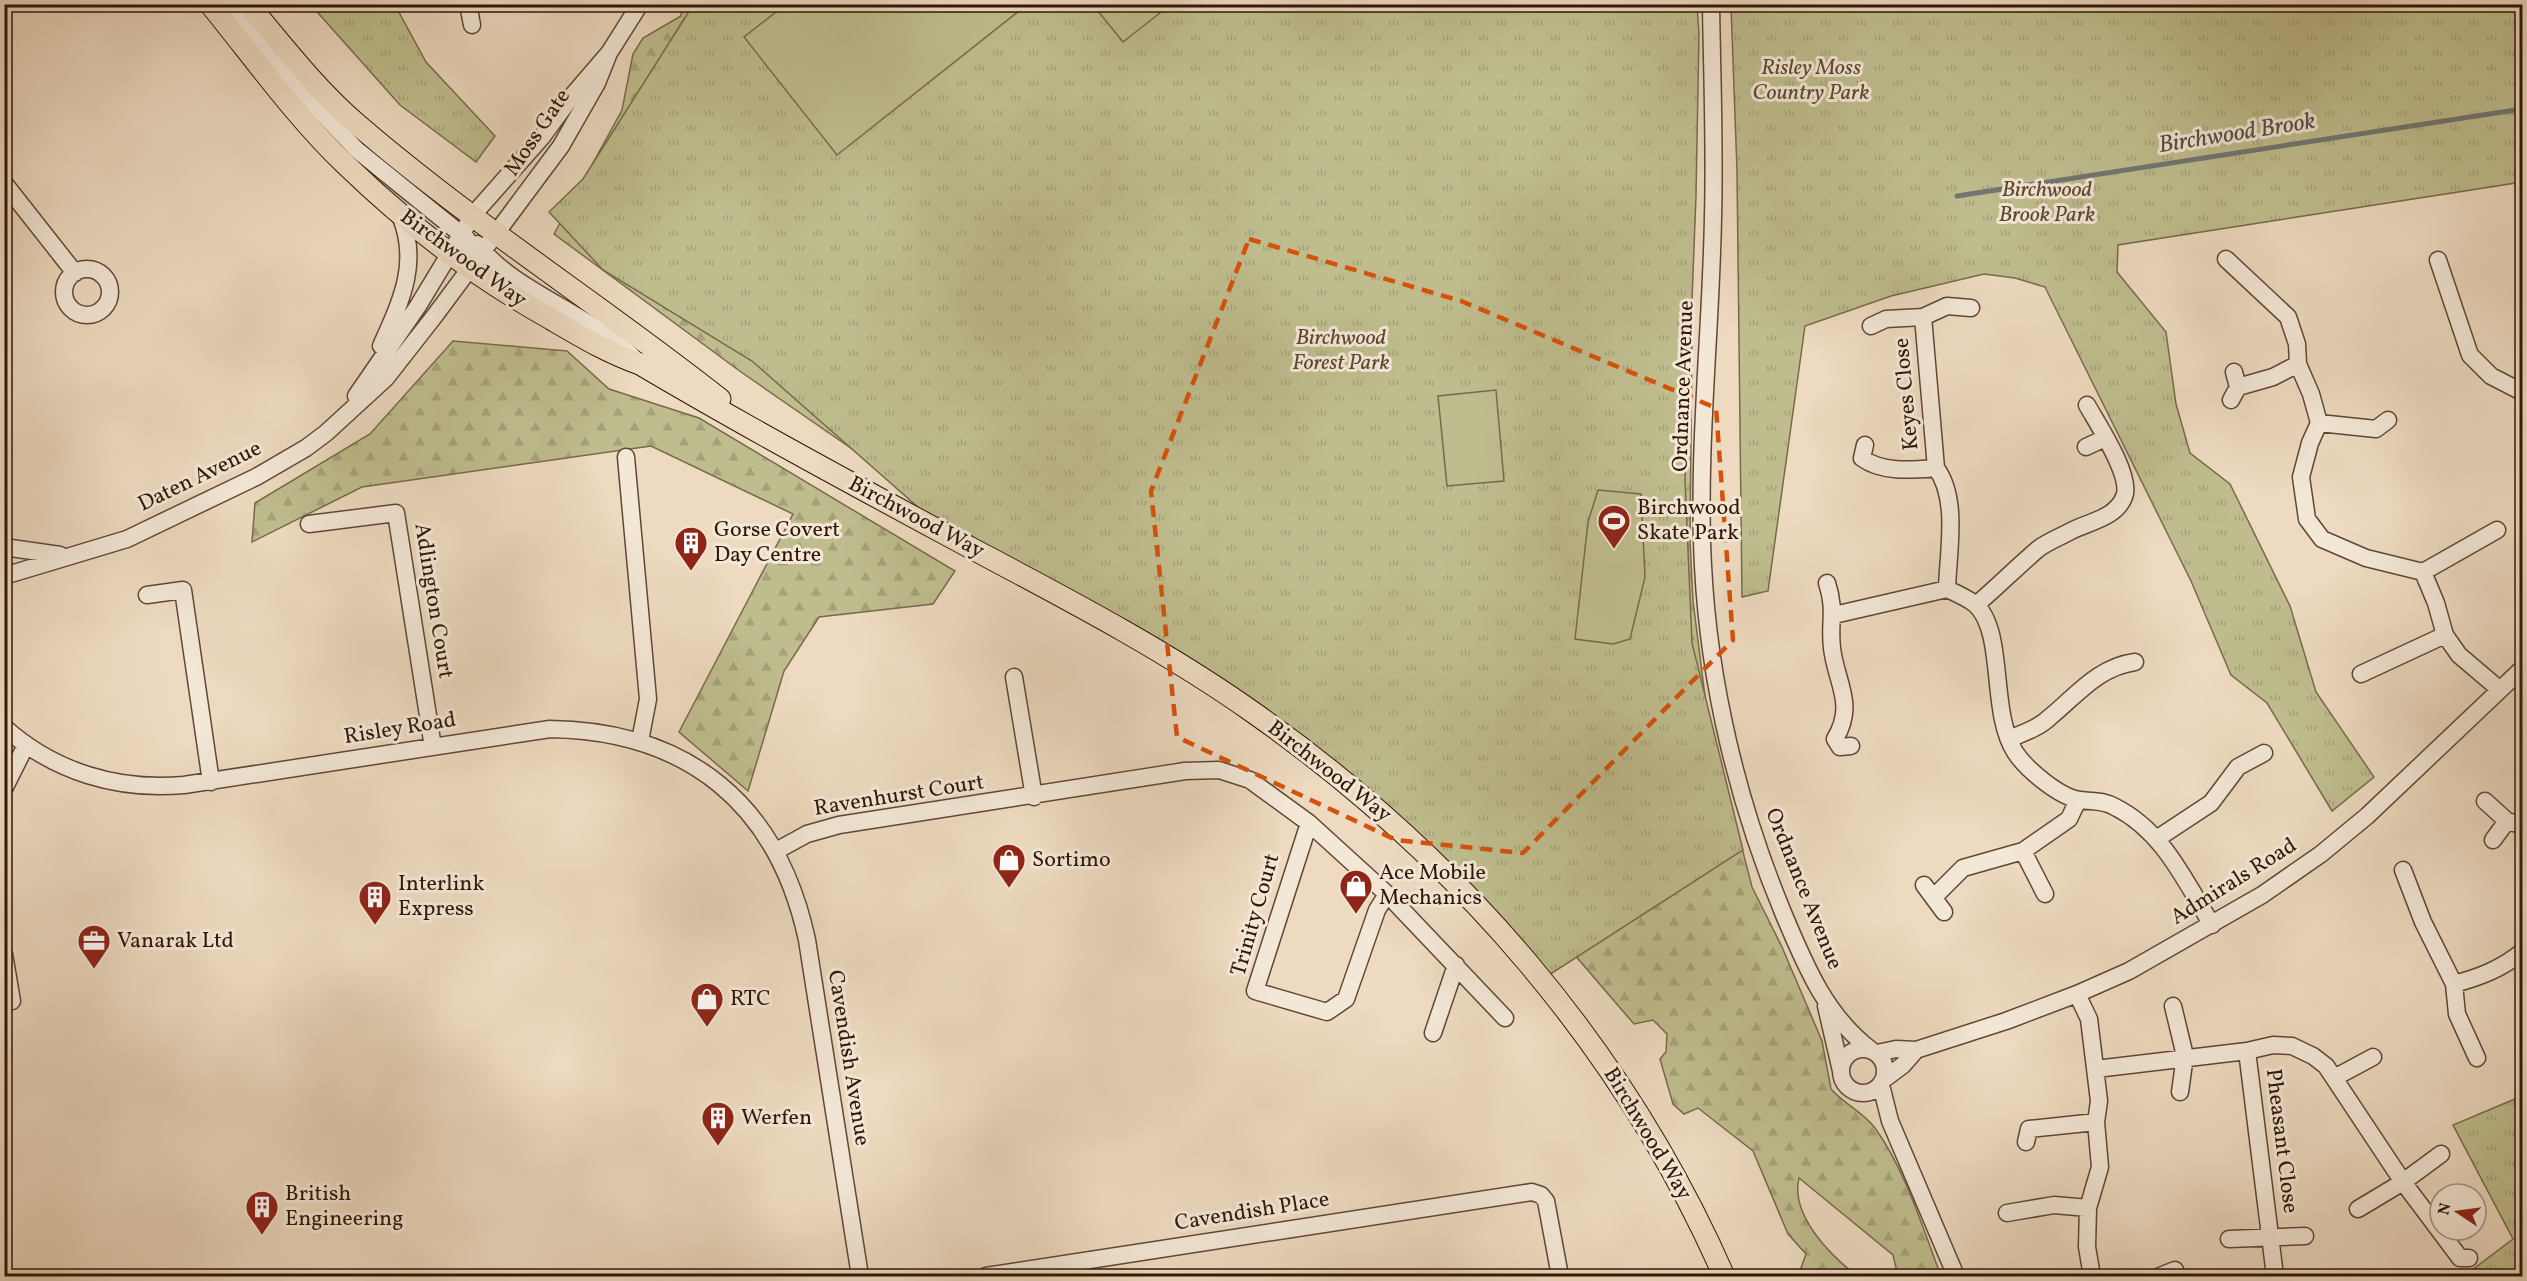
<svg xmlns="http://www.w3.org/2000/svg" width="2527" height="1281" font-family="Vollkorn,serif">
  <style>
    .forest { fill: url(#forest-firs); stroke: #786a4a; stroke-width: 1.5 }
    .park { fill: url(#park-tufts); stroke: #786a4a; stroke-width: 1.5 }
    .pitch { fill: #bfbd8e; stroke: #786a4a; stroke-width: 1.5 }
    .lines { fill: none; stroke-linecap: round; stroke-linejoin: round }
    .stream { stroke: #717773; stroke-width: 5 }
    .minor-casing { stroke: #604735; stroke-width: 19 }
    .major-casing { stroke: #311607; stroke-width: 23 }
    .minor { stroke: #f3e7d6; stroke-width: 16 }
    .major { stroke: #eddac0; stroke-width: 21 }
    .marked { fill: none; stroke: #d6520c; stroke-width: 4.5; stroke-dasharray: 12 8; stroke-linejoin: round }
    .labels { text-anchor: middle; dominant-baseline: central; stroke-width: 6; stroke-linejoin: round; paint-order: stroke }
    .park-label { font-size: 22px; font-style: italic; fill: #5c4830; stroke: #f3e7d6 }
    .street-label { font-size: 22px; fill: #311607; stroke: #f3e7d6 }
    .poi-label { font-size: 22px; fill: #311607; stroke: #f3e7d6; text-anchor: start }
    .water-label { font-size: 24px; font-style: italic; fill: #564f46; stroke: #f3e7d6 }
  </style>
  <defs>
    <pattern id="forest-firs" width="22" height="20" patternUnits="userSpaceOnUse" patternTransform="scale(1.5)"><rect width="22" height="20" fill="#bfbd8e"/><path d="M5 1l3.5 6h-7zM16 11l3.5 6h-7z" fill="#a5a279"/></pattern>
    <pattern id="park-tufts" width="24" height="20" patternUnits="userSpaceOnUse" patternTransform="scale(1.5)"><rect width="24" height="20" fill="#bfbd8e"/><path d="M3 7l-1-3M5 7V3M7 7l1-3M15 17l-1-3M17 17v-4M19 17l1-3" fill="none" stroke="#a5a279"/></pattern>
  </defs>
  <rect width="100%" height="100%" fill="#eddac0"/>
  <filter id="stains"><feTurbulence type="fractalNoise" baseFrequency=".00333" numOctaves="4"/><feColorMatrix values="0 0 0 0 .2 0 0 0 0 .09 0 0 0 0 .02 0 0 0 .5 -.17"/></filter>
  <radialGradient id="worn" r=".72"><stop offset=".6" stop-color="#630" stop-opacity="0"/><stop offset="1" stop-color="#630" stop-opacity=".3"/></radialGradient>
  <path class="forest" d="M 682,5 L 720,5 L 1661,341 L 1692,341 L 1690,540 L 1693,601 L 1707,712 L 1752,887 L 1782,947 L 1822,1041 L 1831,1089 C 1844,1104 1863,1112 1875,1128 C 1905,1169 1923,1229 1941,1276 L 1898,1276 L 1893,1255 L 1799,1178 C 1790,1215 1830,1255 1857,1276 L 1798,1276 L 1806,1254 L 1788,1234 L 1753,1151 L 1698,1108 L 1684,1114 L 1673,1104 L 1660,1059 L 1666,1052 L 1667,1034 L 1653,1020 L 1634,1024 L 1518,889 L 920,496 L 741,372 L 554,234 L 622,110 L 633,54 L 643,38 L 681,16 Z
    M 453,341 L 567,351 L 609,389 L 699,418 L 955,571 L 933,604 L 819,617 L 784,671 L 748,791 L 679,732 L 793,514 L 651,446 L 362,487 L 252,542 L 255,503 L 370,434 Z"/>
  <path class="park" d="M 311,5 L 395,5 L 426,62 L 495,136 L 476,162 L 400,105 Z
    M 693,5 L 1697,5 L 1699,33 L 1696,196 L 1685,480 L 1692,643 L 1743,850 L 1549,975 L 1355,780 L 928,516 L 752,361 L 603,270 L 549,212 L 583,179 Z
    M 1731,5 L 2522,5 L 2522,182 L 2118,245 L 2117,272 L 2166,332 L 2176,404 L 2190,453 L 2230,484 L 2290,606 L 2316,692 L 2374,777 L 2332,811 L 2267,703 L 2231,675 L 2191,581 L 2045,287 L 2015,278 L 1984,274 L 1891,296 L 1805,326 L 1768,591 L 1742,597 L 1737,171 Z
    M 2522,1096 L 2522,1276 L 2464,1276 L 2513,1239 L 2453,1125 Z"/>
  <path class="pitch" d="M 1022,4 L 1024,7 L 837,155 L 744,37 L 785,5 Z
    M 1093,5 L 1170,5 L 1123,42 Z
    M 1496,390 L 1504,481 L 1447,486 L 1438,396 Z
    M 1598,490 L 1641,494 L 1645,577 L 1630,639 L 1613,644 L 1575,639 L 1588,522 Z"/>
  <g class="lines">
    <path class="stream" d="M 1957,196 L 2522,109"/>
    <g class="minor-casing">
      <path id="minor" d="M 233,4 L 287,77 L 357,150 L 467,239 L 473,254 L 470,269
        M 468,4 L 472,25
        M 1711,4 C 1712,75 1715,146 1713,217 C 1711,333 1697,450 1703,566 C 1709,684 1738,805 1784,915 C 1805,965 1826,1016 1871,1050
        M 4,183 L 75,273
        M 477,244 C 515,293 593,314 637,361
        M 2226,259 L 2288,317 L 2297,344 L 2298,364 L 2311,394 L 2319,423 L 2310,443 L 2301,477 L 2307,519 L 2322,539 L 2366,558 L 2423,572 L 2436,603 L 2445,635 L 2459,655 L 2499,689
        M 2438,260 L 2470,355 L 2491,376 L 2522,392
        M64 292a23 23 0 1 1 46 0a23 23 0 1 1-46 0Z
        M 1923,317 L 1936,468 C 1959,499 1948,551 1947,589 C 1956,593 1967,598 1975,604 C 2006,632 1989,711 2015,752 C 2026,769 2059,797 2080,800 C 2093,802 2103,800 2115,807 C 2163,831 2185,881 2212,925
        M 1871,326 L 1886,319 L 1923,317 L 1947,306 L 1971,308
        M 381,346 C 401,301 420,263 400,215
        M 2238,387 L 2273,377 L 2298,364
        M 356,396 L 418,306 L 473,215 L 542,137 L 572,96 L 609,53 L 640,4
        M 2231,400 L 2238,387 L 2234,372
        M 2319,423 L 2376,429 L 2388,420
        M 1865,445 L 1862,458 C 1882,473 1912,470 1936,468
        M 2086,447 L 2105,438
        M 626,457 L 648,699 L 640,741
        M 309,524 L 396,513 L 433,747
        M 4,547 L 60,555
        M 2423,572 L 2497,530
        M 4,576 L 127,539 L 256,477 L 306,448 L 326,433 L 386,378 L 433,318 L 561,146 L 597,83 L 609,53
        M 1827,583 C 1836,610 1829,622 1832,648 C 1836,683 1856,704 1835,739 L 1840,747 L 1851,746
        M 147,595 L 183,590 L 211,782
        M 1976,605 C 1997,587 2017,567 2038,549 C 2047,542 2060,537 2071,531 C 2088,522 2116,518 2124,497 C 2133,477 2097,423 2087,405
        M 1834,615 L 1947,589
        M 2361,674 L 2445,635
        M 1014,677 L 1034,797
        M 4,727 C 54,772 118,791 184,785 L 550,729 C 689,731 778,805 807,940 L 860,1276
        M 2009,739 C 2023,733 2039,728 2050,717 C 2077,695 2098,667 2135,662
        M 4,789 L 26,745
        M 2485,801 L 2507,821 L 2522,825
        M 1309,823 L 1255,991 L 1327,1012 L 1346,999 L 1377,910 L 1387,894
        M 2158,838 L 2211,803 L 2238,767 L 2264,753
        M 2493,840 L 2507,821
        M 776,851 L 807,834 L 839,825 L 1185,771 L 1219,770 L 1250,780 L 1309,823 L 1387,894 L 1505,1018
        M 2023,851 L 2045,894
        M 2403,870 L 2423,922 L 2454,984 L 2457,1014 L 2477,1058
        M 1924,885 L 1944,912
        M 1934,897 L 1963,868 L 2023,851 L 2069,819 L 2078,800
        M 4,954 L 12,1001
        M 2454,984 C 2480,977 2501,969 2522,952
        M 2077,994 L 2089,1019 L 2099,1101 L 2096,1122 L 2100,1167 L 2088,1208 L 2087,1247 L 2092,1276
        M 1826,1006 L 1841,1071
        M 2173,1006 L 2185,1056 L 2180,1092
        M 1433,1033 L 1456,965
        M1841 1071a22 22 0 1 1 44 0a22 22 0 1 1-44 0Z
        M 2247,1051 L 2275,1276
        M 1877,1053 L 1896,1049 L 1916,1050 L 2006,1021 L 2077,994 L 2129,971 L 2262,895 L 2321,854 L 2367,816 L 2522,669
        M 2096,1069 L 2247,1051 L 2273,1045 L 2292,1046 L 2313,1056 L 2326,1066 L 2403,1182 L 2460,1258 L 2469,1258
        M 2334,1078 L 2373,1057
        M 1883,1080 L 1903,1065 L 1916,1050
        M 1881,1085 L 1890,1121 L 1956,1276
        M 2026,1142 L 2029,1129 L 2096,1122
        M 2358,1209 L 2403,1182 L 2441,1154
        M 2007,1213 L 2054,1205 L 2088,1208
        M 2229,1239 L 2305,1236
        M 986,1276 L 1532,1192 L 1541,1195 L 1546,1201 L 1560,1276
        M 2160,1276 L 2175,1270"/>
    </g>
    <g class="major-casing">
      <path id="major" d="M 210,4 C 254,58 295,116 345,164 C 407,224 475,277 551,319 C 580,336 608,353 640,364 C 748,428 860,488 971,548 C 1067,599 1165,650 1254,713 C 1457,856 1624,1048 1724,1276
        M 248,4 C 283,46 317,90 358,125 C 473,224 601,305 720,399"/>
    </g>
    <use href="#minor" class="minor"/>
    <use href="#major" class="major"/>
  </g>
  <path class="marked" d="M 1249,239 L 1461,301 L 1716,408 L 1733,640 L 1523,853 L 1396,840 L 1177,737 L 1151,491 Z"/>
  <defs>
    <g id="stadium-pin" transform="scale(1.725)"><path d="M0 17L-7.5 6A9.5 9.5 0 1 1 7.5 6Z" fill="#8f2418" stroke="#f3e7d6"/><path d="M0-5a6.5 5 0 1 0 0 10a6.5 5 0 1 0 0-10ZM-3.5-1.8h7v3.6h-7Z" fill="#fff"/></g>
    <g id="building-pin" transform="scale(1.725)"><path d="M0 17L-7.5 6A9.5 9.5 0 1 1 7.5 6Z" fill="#8f2418" stroke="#f3e7d6"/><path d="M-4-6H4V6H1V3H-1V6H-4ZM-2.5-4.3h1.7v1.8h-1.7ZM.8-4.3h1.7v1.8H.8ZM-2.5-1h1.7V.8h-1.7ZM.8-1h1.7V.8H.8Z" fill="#fff"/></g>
    <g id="shop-pin" transform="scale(1.725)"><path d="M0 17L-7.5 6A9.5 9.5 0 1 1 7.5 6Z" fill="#8f2418" stroke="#f3e7d6"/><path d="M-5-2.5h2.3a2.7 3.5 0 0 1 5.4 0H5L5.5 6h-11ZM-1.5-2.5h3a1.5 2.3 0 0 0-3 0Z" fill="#fff"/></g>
    <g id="office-pin" transform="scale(1.725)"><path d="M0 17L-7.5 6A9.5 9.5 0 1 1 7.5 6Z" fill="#8f2418" stroke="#f3e7d6"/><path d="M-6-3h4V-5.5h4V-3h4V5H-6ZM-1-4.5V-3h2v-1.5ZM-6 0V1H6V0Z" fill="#fff"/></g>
  </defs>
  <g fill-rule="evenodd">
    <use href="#stadium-pin" x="1614" y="521"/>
    <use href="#building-pin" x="691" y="543"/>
    <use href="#shop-pin" x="1009" y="860"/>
    <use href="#shop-pin" x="1356" y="886"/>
    <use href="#building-pin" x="375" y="897"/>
    <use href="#office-pin" x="94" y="941"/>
    <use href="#shop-pin" x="707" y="999"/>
    <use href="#building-pin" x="718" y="1118"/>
    <use href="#building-pin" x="262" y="1207"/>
  </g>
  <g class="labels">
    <g class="park-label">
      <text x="1811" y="68">Risley Moss<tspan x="1811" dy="25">Country Park</tspan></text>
      <text x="2047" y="190">Birchwood<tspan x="2047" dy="25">Brook Park</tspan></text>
      <text x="1341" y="338">Birchwood<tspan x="1341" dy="25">Forest Park</tspan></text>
    </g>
    <g class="street-label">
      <text transform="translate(538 133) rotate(-56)">Moss Gate</text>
      <text transform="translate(463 259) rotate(36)">Birchwood Way</text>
      <text transform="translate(1684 386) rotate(-88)">Ordnance Avenue</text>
      <text transform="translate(1907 394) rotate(-95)">Keyes Close</text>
      <text transform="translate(200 477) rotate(-26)">Daten Avenue</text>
      <text transform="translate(916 518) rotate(28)">Birchwood Way</text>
      <text transform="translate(433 601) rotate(81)">Adlington Court</text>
      <text transform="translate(400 729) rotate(-9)">Risley Road</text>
      <text transform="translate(1329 772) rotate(38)">Birchwood Way</text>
      <text transform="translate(899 796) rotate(-9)">Ravenhurst Court</text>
      <text transform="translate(2234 882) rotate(-32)">Admirals Road</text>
      <text transform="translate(1803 889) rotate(68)">Ordnance Avenue</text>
      <text transform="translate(1256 915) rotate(-74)">Trinity Court</text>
      <text transform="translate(848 1058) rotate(81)">Cavendish Avenue</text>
      <text transform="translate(1647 1134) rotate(59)">Birchwood Way</text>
      <text transform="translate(2281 1141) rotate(83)">Pheasant Close</text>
      <text transform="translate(1252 1212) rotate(-9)">Cavendish Place</text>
    </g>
    <g class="poi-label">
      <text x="1637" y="508">Birchwood<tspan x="1637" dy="25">Skate Park</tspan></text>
      <text x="714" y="530">Gorse Covert<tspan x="714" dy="25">Day Centre</tspan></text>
      <text x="1032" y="860">Sortimo</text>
      <text x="1379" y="873">Ace Mobile<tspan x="1379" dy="25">Mechanics</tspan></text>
      <text x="398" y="884">Interlink<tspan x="398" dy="25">Express</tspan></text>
      <text x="117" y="941">Vanarak Ltd</text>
      <text x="730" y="999">RTC</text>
      <text x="741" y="1118">Werfen</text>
      <text x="285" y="1194">British<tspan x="285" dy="25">Engineering</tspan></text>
    </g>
    <g class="water-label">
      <text transform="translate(2237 134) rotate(-9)">Birchwood Brook</text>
    </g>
  </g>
  <rect width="2527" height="1281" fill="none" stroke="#eddac0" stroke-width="24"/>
  <rect x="6" y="6" width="2515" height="1269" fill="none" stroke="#311607" stroke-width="3"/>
  <rect x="12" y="12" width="2503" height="1257" fill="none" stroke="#311607" stroke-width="1.5"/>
  <g transform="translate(2458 1212) rotate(283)"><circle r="28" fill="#f3e7d6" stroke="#a59383" stroke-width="1.5"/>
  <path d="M0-4.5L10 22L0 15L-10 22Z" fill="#8f2418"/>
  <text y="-9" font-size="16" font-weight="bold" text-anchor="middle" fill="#311607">N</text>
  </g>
  <rect width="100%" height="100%" filter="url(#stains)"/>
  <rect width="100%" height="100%" fill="url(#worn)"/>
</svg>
